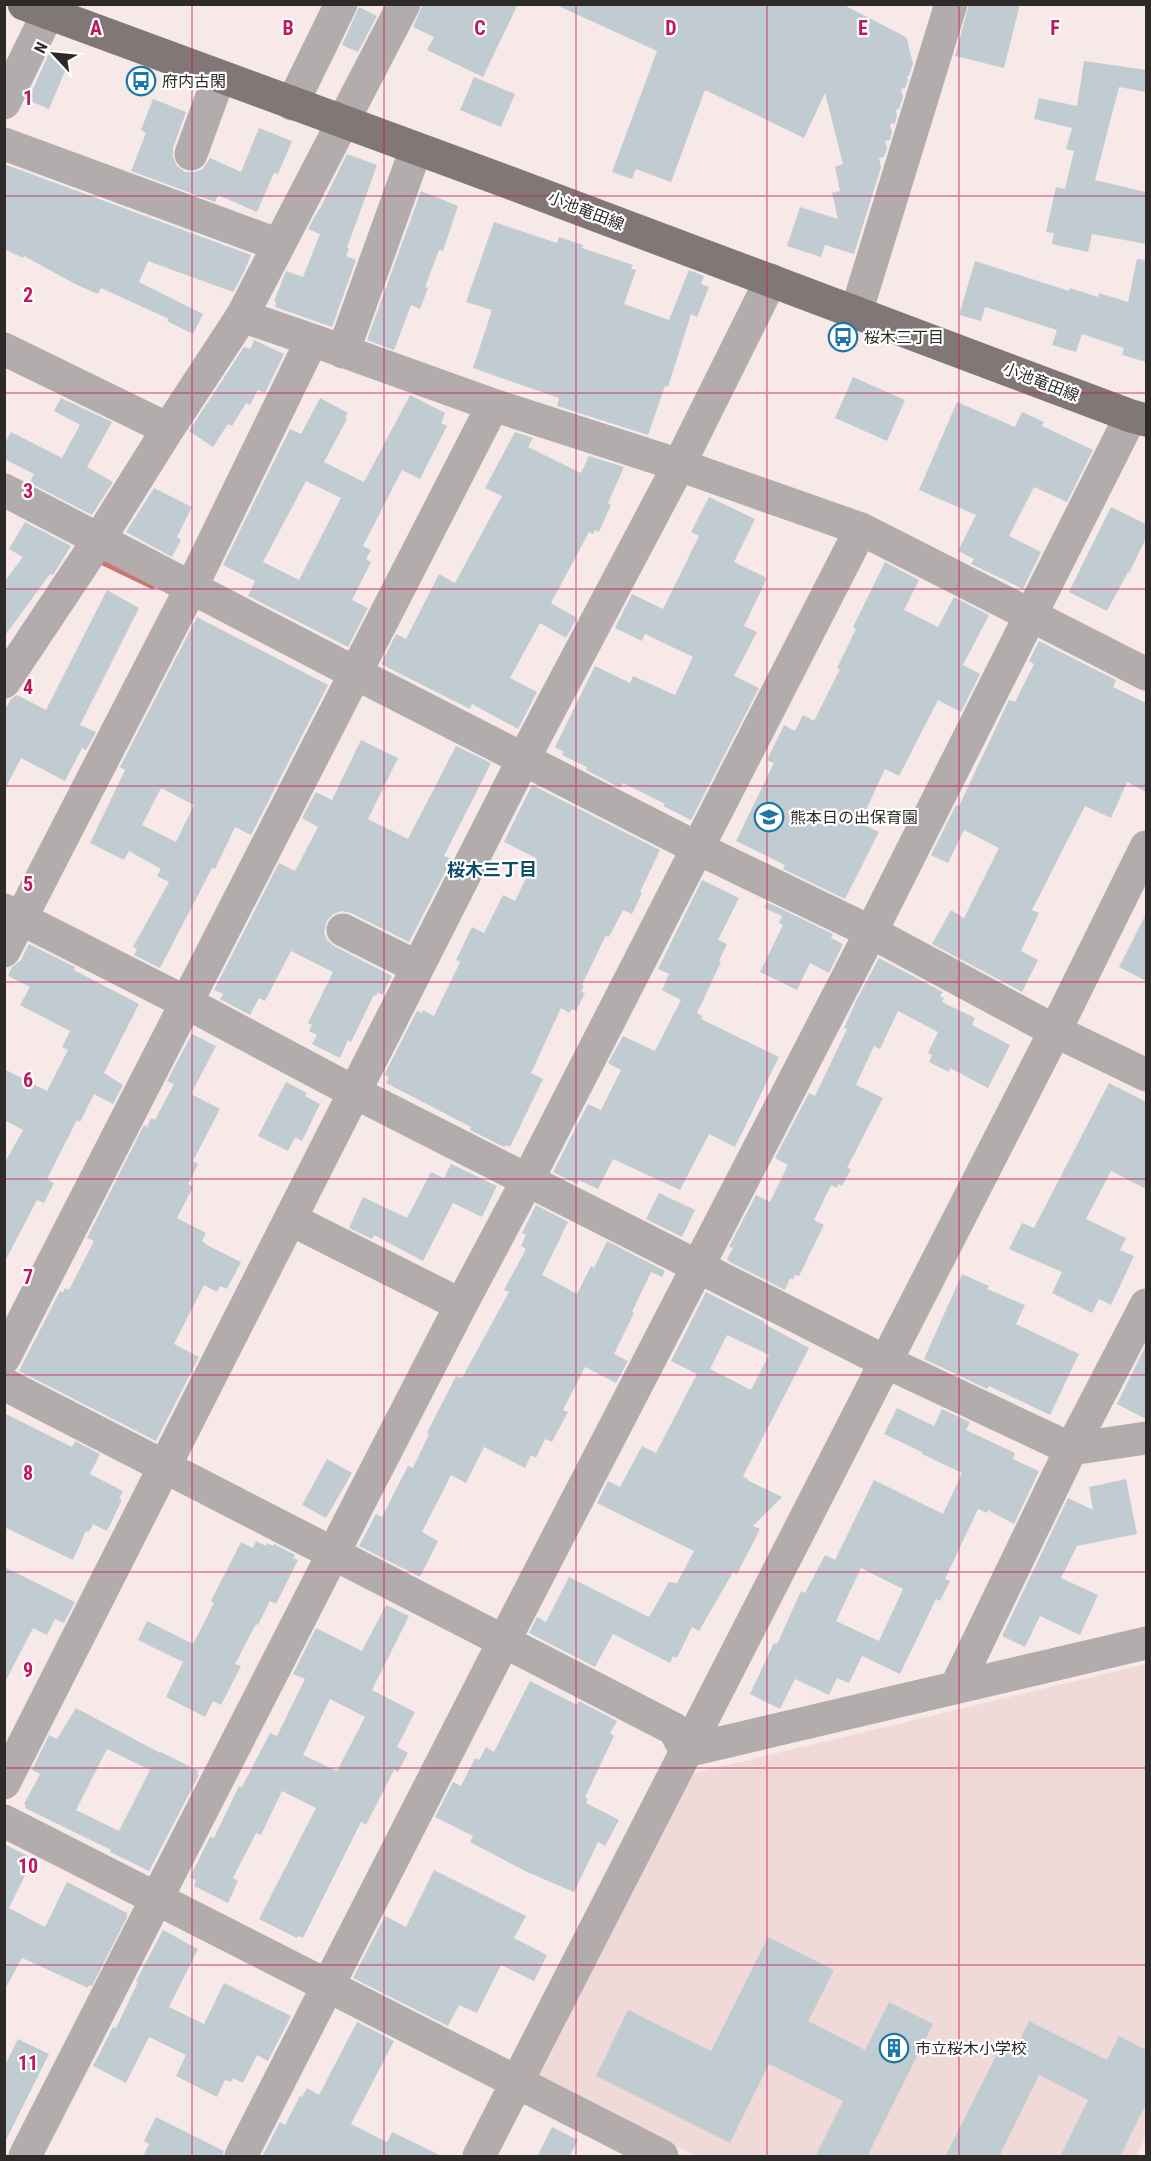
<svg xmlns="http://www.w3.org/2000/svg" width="1151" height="2161" font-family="'Roboto Condensed','Noto Sans JP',sans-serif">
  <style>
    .built { fill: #f0dad7 }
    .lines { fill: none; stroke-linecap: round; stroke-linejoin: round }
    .stream { stroke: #ca776d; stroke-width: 8 }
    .building { fill: #c1ccd2; fill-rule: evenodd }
    .minor { stroke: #b2acac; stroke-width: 33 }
    .major { stroke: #817776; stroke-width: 33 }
    .grid { fill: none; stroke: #c2185b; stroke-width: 1.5; stroke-opacity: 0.55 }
    .labels { text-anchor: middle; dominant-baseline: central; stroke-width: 4.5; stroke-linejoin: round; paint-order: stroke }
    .poi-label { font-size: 16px; fill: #2f2a2a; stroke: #fff; text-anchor: start }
    .street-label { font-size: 16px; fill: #2f2a2a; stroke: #fff }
    .neighbourhood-label { font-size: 18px; font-weight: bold; fill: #104d6d; stroke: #fff }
    .grid-label { font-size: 20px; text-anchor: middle; font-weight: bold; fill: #c2185b; stroke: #fff; stroke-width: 4.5; stroke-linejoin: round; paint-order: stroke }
  </style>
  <rect width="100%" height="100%" fill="#f6e9e7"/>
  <path class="built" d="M 1146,1664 L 1146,2136 L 1136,2156 L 696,2156 L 537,2077 L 690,1774 Z"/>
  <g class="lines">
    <path class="stream" d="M 102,561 L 152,585"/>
  </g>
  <path class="building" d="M 423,4 L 518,4 L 483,77 L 427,50 L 434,37 L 413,27 Z
    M 554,4 L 842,4 L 904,36 L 907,39 L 913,64 L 909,76 L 907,76 L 908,81 L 905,88 L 901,89 L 903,97 L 899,109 L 896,110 L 897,116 L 895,123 L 890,124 L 892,132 L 890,140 L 885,141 L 887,149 L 884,157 L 879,158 L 881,167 L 854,254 L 825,245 L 821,257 L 787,246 L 800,207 L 838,219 L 832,193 L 840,191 L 835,167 L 843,164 L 825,93 L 804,138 L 705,90 L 671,182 L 636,169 L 632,179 L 612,172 L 657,51 Z
    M 969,4 L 1020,4 L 1004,68 L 955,56 Z
    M 359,7 L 377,16 L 358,52 L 342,45 Z
    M 51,49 L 71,57 L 49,109 L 28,100 Z
    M 1084,61 L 1146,70 L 1146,92 L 1119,87 L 1095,180 L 1146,192 L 1146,244 L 1092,234 L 1088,252 L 1052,244 L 1054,233 L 1046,232 L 1056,187 L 1065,189 L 1074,151 L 1066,149 L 1072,128 L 1034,119 L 1039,98 L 1077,106 Z
    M 474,77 L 515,94 L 501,127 L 460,110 Z
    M 153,99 L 186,112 L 173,148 L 173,157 L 177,166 L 185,172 L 195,172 L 203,169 L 210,158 L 241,172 L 259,128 L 292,141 L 278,174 L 274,173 L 257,212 L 218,195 L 215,202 L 131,171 L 146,133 L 141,130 Z
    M 347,154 L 377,165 L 347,248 L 349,249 L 346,256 L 356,260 L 332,327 L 275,307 L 276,302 L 274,301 L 286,271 L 303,277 L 320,234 L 308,229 L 319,209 L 320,209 Z
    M 4,164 L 251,255 L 244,272 L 233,292 L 148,261 L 139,282 L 203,314 L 193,334 L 167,321 L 169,319 L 101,288 L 98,294 L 77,285 L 24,256 L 23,258 L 4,249 Z
    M 421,191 L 458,206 L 443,251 L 439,250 L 425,287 L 428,288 L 420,309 L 411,305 L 394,350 L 367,340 Z
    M 494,222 L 557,243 L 559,237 L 583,245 L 582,248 L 633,265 L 631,269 L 636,270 L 624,304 L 669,320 L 689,270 L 704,276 L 701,284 L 709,287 L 697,317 L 691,314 L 668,387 L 665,386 L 648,435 L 557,406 L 559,398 L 473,368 L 492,310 L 466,302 Z
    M 1137,259 L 1146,260 L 1146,362 L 1122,355 L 1124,348 L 1082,334 L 1076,352 L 1052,345 L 1057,330 L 985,307 L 981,321 L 959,315 L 975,261 L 1069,291 L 1070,288 L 1098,297 L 1099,293 L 1128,302 Z
    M 254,340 L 284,354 L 265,393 L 258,390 L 250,405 L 246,403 L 232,426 L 228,424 L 213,447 L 189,431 L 244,347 L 250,349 Z
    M 853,377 L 905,400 L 887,441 L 835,418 Z
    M 410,395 L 445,413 L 441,423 L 447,426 L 420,479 L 402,470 L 363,546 L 371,550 L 366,559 L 371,562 L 352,600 L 368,608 L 348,647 L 248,596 L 255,581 L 223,565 L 290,429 L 301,434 L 320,398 L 348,413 L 345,417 L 347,419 L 324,462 L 364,482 ZM 306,481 L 341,498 L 299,580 L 263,562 Z
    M 61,398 L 112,422 L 87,467 L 113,482 L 92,515 L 30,483 L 34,474 L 4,459 L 4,445 L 11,432 L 62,458 L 80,425 L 54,411 Z
    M 957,402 L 1015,427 L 1022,412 L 1044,422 L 1042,426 L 1093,450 L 1067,502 L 1034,487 L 1009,536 L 1041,552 L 1023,589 L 971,564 L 974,559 L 958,551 L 976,515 L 919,490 Z
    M 515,432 L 533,438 L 528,447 L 581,473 L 589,456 L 624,467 L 608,503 L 611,505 L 599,532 L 595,530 L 593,534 L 589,532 L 551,603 L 577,618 L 566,638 L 540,623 L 510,678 L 537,692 L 518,729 L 472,704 L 470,709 L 381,664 L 396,634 L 406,639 L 439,574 L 455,583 L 502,496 L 485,488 Z
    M 154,488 L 192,507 L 177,537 L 181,540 L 172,557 L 126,532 Z
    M 709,497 L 755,519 L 734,562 L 767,578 L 744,626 L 757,632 L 734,676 L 759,688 L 691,820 L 663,806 L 665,804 L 623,783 L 620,788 L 586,770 L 587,767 L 562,755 L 564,752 L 555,747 L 595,666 L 630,683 L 633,676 L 675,695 L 693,657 L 645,634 L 642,641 L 615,628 L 632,594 L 663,609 L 699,536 L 691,532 Z
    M 1111,507 L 1146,524 L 1146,538 L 1129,573 L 1128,572 L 1107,611 L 1069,592 Z
    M 25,522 L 71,546 L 53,575 L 50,574 L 4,637 L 4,582 L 23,557 L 9,549 Z
    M 885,562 L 919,580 L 904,610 L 938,627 L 954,597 L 989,615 L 963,665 L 980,674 L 961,712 L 938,700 L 899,776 L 885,769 L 860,823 L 879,832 L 845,899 L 783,869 L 785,865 L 736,841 L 774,763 L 767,760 L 784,725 L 795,731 L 803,715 L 814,721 L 840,669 L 837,668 L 856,629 L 853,627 Z
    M 107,590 L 139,608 L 80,725 L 96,732 L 86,750 L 82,748 L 65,781 L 21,758 L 4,791 L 4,711 L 11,699 L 17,695 L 46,710 Z
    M 197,617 L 328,685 L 251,835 L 235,827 L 215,869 L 212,868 L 160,968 L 134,955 L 137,949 L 133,947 L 169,882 L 157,876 L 161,869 L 129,851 L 124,860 L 90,843 L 125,770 L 120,767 ZM 161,788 L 194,805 L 176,842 L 142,825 Z
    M 1039,641 L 1116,680 L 1113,687 L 1146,703 L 1146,792 L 1127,782 L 1111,818 L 1085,806 L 1032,910 L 1039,913 L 1021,951 L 1038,960 L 1022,992 L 932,944 L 951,910 L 964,918 L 999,848 L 964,830 L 948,863 L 931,855 L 956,805 L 959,806 L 1009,700 L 1015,702 L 1034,664 L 1029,661 Z
    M 361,740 L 398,758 L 368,819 L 408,839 L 456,746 L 491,763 L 444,856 L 452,859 L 409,942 L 351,913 L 342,911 L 333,914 L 327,921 L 324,932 L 327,940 L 334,946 L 392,976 L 382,995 L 378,992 L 376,996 L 374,995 L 351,1042 L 348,1040 L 340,1058 L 312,1044 L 317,1035 L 309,1031 L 312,1025 L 308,1023 L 333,972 L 291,951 L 265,1001 L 259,998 L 250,1015 L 220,999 L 223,994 L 214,990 L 279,863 L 295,871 L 318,827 L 302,818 L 316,792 L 332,800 Z
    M 532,785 L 660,850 L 640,892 L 642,893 L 632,914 L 623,910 L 609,937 L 606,935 L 582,985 L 584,986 L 581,992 L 585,993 L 576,1011 L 572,1009 L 570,1013 L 561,1008 L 531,1073 L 543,1079 L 510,1147 L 506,1145 L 504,1147 L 470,1130 L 471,1127 L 386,1083 L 389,1077 L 384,1075 L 417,1011 L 422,1013 L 423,1010 L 434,1016 L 460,962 L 456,960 L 472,927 L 484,933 L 503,895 L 515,901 L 536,858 L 504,842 Z
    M 702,880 L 739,898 L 718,940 L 727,944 L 719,961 L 721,962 L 697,1013 L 703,1016 L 701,1019 L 779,1057 L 735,1147 L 709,1134 L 680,1190 L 613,1159 L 598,1189 L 579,1180 L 577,1184 L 553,1172 L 588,1104 L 601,1110 L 621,1070 L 608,1063 L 623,1036 L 655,1051 L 681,1000 L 662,990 L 669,974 L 658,969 Z
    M 767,902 L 833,934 L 831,938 L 843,944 L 829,973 L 810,963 L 797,990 L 760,972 L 783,925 L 779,923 L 782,916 L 764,908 Z
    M 1146,914 L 1146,981 L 1119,967 Z
    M 29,944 L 75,967 L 74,970 L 139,1004 L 104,1073 L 123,1085 L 113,1104 L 94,1094 L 80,1122 L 77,1120 L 47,1179 L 54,1183 L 44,1203 L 37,1200 L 4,1263 L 4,1164 L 23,1130 L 4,1120 L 4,1069 L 47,1091 L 68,1050 L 62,1047 L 70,1031 L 20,1005 L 30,987 L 8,976 L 12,967 L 21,960 Z
    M 879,958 L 943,992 L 940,996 L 944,998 L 942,1002 L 975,1018 L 972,1025 L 1010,1045 L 988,1088 L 950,1068 L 949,1072 L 929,1062 L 932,1055 L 928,1053 L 938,1032 L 898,1011 L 880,1049 L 874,1046 L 856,1085 L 883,1098 L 847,1168 L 851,1169 L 842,1186 L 838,1184 L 837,1188 L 831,1185 L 814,1220 L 824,1225 L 799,1276 L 795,1275 L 793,1280 L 790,1278 L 785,1290 L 730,1262 L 727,1259 L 733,1248 L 729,1247 L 756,1195 L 770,1202 L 788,1165 L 775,1158 L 809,1093 L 815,1096 L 847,1029 L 844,1028 L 856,1001 Z
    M 192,1034 L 216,1046 L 191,1094 L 220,1109 L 193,1161 L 198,1164 L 188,1184 L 193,1187 L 177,1218 L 206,1233 L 202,1241 L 207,1245 L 241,1262 L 227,1289 L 220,1286 L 217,1292 L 204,1285 L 174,1344 L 199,1357 L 156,1441 L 19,1371 L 60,1291 L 63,1292 L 65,1288 L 69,1290 L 94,1241 L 87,1238 L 144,1125 L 147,1127 L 151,1118 L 155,1120 L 174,1084 L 167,1081 Z
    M 286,1082 L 307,1093 L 305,1096 L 320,1104 L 302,1141 L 295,1137 L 288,1151 L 258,1136 Z
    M 1109,1083 L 1146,1102 L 1146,1189 L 1111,1171 L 1086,1219 L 1126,1238 L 1120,1250 L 1134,1256 L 1111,1305 L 1099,1299 L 1092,1313 L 1052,1293 L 1062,1272 L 1009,1249 L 1022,1223 L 1034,1228 Z
    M 451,1164 L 497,1186 L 482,1217 L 453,1203 L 423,1261 L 374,1235 L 372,1239 L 349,1228 L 363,1197 L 407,1218 L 431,1172 L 444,1178 Z
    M 659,1193 L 695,1210 L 682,1237 L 646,1219 Z
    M 536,1205 L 568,1222 L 542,1275 L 577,1294 L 591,1266 L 594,1268 L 607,1241 L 665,1271 L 662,1277 L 651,1272 L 632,1312 L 634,1313 L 614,1354 L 628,1361 L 616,1383 L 585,1367 L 563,1410 L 568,1412 L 552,1442 L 545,1439 L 536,1458 L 531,1455 L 525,1468 L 484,1447 L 466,1483 L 451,1475 L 422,1532 L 438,1541 L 420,1577 L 359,1546 L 376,1514 L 382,1517 L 408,1466 L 413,1468 L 429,1434 L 427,1433 L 456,1376 L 462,1378 L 509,1292 L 504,1290 L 526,1249 L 521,1246 L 526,1235 L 522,1233 Z
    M 962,1274 L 989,1286 L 987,1289 L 1025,1305 L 1016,1324 L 1079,1354 L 1050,1415 L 989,1386 L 987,1389 L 924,1359 Z
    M 706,1292 L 765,1322 L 764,1323 L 768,1326 L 809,1348 L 743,1476 L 748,1479 L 747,1480 L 782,1497 L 753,1526 L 760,1529 L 737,1574 L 733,1572 L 699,1631 L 692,1627 L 677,1658 L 673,1656 L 670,1663 L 613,1634 L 595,1667 L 529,1633 L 537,1617 L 546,1622 L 569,1577 L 649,1617 L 669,1582 L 677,1583 L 694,1551 L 597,1503 L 608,1481 L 620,1487 L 642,1446 L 656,1453 L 697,1374 L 671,1361 ZM 727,1335 L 769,1355 L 751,1390 L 710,1369 Z
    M 1146,1345 L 1146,1419 L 1117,1404 Z
    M 897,1408 L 934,1426 L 942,1409 L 970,1422 L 966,1430 L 1015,1453 L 1013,1459 L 1039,1471 L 1014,1524 L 988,1510 L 987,1513 L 978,1509 L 945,1579 L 950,1581 L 940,1601 L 936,1599 L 900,1674 L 862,1656 L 849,1683 L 837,1678 L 829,1695 L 795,1679 L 780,1709 L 750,1694 L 774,1643 L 777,1644 L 801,1591 L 805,1593 L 825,1555 L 835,1560 L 874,1480 L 943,1514 L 962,1473 L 922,1454 L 922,1452 L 884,1434 ZM 861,1568 L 903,1589 L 879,1641 L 836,1621 Z
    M 4,1413 L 72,1447 L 75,1441 L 100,1454 L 90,1474 L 123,1491 L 119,1499 L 122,1500 L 107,1531 L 93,1524 L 89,1532 L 86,1531 L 73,1560 L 4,1527 Z
    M 327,1459 L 352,1473 L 326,1518 L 302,1505 Z
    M 1126,1479 L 1137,1534 L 1077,1546 L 1061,1578 L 1098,1595 L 1080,1635 L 1040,1616 L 1025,1647 L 1002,1636 L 1068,1498 L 1093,1510 L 1089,1487 Z
    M 256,1541 L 266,1546 L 267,1543 L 273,1546 L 274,1544 L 295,1555 L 293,1558 L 298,1560 L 276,1604 L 270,1601 L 258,1625 L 256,1624 L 235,1664 L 241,1666 L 221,1705 L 213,1701 L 205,1717 L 166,1697 L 183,1662 L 138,1640 L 147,1621 L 193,1644 L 214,1603 L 211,1601 L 241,1542 L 253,1548 Z
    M 4,1567 L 75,1602 L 64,1623 L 55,1619 L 47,1635 L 33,1628 L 4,1684 Z
    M 386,1605 L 409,1616 L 372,1690 L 415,1712 L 397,1747 L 408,1753 L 398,1772 L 394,1770 L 366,1825 L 361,1822 L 303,1938 L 298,1936 L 297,1938 L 259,1919 L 316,1808 L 282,1791 L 261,1835 L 256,1833 L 233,1878 L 238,1881 L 228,1903 L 194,1886 L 196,1880 L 190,1877 L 210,1837 L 214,1838 L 239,1786 L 242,1787 L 270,1733 L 277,1736 L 305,1679 L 293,1674 L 316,1628 L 362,1651 ZM 330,1699 L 365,1717 L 337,1771 L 303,1755 Z
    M 530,1681 L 577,1705 L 579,1701 L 617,1721 L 610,1733 L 614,1736 L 585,1797 L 588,1799 L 586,1803 L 619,1820 L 605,1846 L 598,1842 L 574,1892 L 527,1872 L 470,1842 L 473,1836 L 435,1817 L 453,1782 L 461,1786 L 475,1758 L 479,1760 L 486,1747 L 494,1752 Z
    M 76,1708 L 160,1753 L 161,1752 L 199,1771 L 197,1774 L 199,1775 L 149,1871 L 110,1852 L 111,1850 L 25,1808 L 26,1805 L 24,1804 L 40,1774 L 32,1770 L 49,1735 L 57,1739 ZM 107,1749 L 150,1770 L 119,1831 L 76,1810 Z
    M 4,1844 L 28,1856 L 22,1868 L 27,1871 L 9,1908 L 45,1927 L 67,1882 L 127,1913 L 127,1917 L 92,1986 L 89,1985 L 88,1988 L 22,1958 L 4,1991 Z
    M 434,1870 L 526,1916 L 514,1938 L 547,1955 L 534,1981 L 501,1965 L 477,2013 L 459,2005 L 448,2026 L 353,1978 L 385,1916 L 406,1927 Z
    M 163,1930 L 198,1949 L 169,2007 L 204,2024 L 224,1983 L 291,2016 L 268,2061 L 257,2055 L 243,2083 L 233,2078 L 231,2082 L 225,2080 L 217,2097 L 176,2076 L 186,2055 L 149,2037 L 126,2083 L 93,2066 L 113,2027 L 116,2028 L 138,1982 L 136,1981 Z
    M 768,1937 L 834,1970 L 808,2021 L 865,2050 L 889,2002 L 933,2024 L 867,2157 L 815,2157 L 843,2101 L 769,2064 L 730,2143 L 596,2076 L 628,2010 L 711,2051 Z
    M 1029,2021 L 1107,2060 L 1119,2036 L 1146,2050 L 1146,2104 L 1120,2157 L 1060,2157 L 1088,2100 L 1039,2075 L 999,2157 L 945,2157 L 1002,2044 L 1015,2050 Z
    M 357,2022 L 394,2041 L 351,2124 L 387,2142 L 392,2132 L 444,2157 L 262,2157 L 280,2122 L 285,2125 L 300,2096 L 302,2097 L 307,2088 L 319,2095 Z
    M 18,2039 L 49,2054 L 4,2144 L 4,2067 Z
    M 156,2117 L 224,2151 L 222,2157 L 143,2157 L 149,2144 L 144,2141 Z
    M 552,2127 L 578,2140 L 569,2157 L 537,2157 Z"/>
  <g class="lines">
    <path class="minor" d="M 4,103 L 48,13
      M 292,104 L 341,4
      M 4,144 L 279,245
      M 191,154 L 219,77
      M 856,313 L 951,4
      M 242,316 L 312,340
      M 4,349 L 168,429
      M 343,352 L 416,149
      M 4,490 L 357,674 L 697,848 L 871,932 L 1055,1031 L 1146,1075
      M 4,682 L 98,541 L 168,429 L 242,316 L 404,4
      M 4,910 L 187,1003 L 354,1092 L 884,1361 L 1071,1449 L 1146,1438
      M 343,930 L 417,967
      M 4,951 L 191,588 L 312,340 L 493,405
      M 461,1305 L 528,1179 L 861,529
      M 4,1358 L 493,405 L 679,465 L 861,529 L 1146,674
      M 4,1384 L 674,1729 L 686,1751
      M 956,1687 L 1071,1449 L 1146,1305
      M 686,1751 L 1146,1643
      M 4,1783 L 524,758 L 679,465 L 771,280
      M 4,1821 L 662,2156
      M 25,2156 C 172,1874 314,1588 461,1305 L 290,1219
      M 241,2156 L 504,1641 L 871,932 L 1131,416
      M 479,2156 L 1055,1031 L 1146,847"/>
    <path class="major" d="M 24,4 L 505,181 L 1131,416 L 1146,420"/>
  </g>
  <path class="grid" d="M 192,4 L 192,2156M 384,4 L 384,2156M 576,4 L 576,2156M 767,4 L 767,2156M 959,4 L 959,2156M 4,196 L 1146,196M 4,393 L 1146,393M 4,589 L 1146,589M 4,786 L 1146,786M 4,982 L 1146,982M 4,1179 L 1146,1179M 4,1375 L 1146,1375M 4,1572 L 1146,1572M 4,1768 L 1146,1768M 4,1965 L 1146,1965"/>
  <defs>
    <g id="bus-ring" transform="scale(1.5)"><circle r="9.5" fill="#fff" stroke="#1d76a5" stroke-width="1.5"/><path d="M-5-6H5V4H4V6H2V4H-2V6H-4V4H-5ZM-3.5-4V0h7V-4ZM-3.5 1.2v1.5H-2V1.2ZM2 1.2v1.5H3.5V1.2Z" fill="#1d76a5"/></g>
    <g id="school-ring" transform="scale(1.5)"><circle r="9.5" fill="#fff" stroke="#1d76a5" stroke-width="1.5"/><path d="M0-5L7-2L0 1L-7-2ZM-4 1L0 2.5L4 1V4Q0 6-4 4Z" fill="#1d76a5"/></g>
    <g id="building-ring" transform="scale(1.5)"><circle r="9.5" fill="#fff" stroke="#1d76a5" stroke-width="1.5"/><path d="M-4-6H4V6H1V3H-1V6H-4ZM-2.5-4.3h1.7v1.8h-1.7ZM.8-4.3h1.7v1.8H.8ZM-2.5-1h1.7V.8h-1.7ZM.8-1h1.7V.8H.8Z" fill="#1d76a5"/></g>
  </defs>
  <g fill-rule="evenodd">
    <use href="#bus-ring" x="141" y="81"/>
    <use href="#bus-ring" x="843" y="337"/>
    <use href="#school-ring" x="769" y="817"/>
    <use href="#building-ring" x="894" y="2048"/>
  </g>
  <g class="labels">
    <g class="poi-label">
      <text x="162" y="81">府内古閑</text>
      <text x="864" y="337">桜木三丁目</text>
      <text x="790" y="817">熊本日の出保育園</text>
      <text x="915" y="2048">市立桜木小学校</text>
    </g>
    <g class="street-label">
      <text transform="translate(586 211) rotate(21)">小池竜田線</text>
      <text transform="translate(1041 382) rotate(21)">小池竜田線</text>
    </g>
    <g class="neighbourhood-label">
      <text x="492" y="869">桜木三丁目</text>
    </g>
  </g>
  <g class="grid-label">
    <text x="96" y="35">A</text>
    <text x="288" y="35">B</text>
    <text x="480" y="35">C</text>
    <text x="671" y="35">D</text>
    <text x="863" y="35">E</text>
    <text x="1055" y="35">F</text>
    <text x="28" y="105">1</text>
    <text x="28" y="302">2</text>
    <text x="28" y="498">3</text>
    <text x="28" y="694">4</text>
    <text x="28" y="891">5</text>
    <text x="28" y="1087">6</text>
    <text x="28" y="1284">7</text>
    <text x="28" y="1480">8</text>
    <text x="28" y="1677">9</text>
    <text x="28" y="1873">10</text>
    <text x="28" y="2070">11</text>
  </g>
  <rect width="1151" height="2161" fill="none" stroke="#2f2a2a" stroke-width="12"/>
  <g transform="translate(54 54) rotate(296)" stroke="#ffffff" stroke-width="4.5" paint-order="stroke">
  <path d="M0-4.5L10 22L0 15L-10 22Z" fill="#2f2a2a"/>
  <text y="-9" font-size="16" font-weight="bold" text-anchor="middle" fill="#2f2a2a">N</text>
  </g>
</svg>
